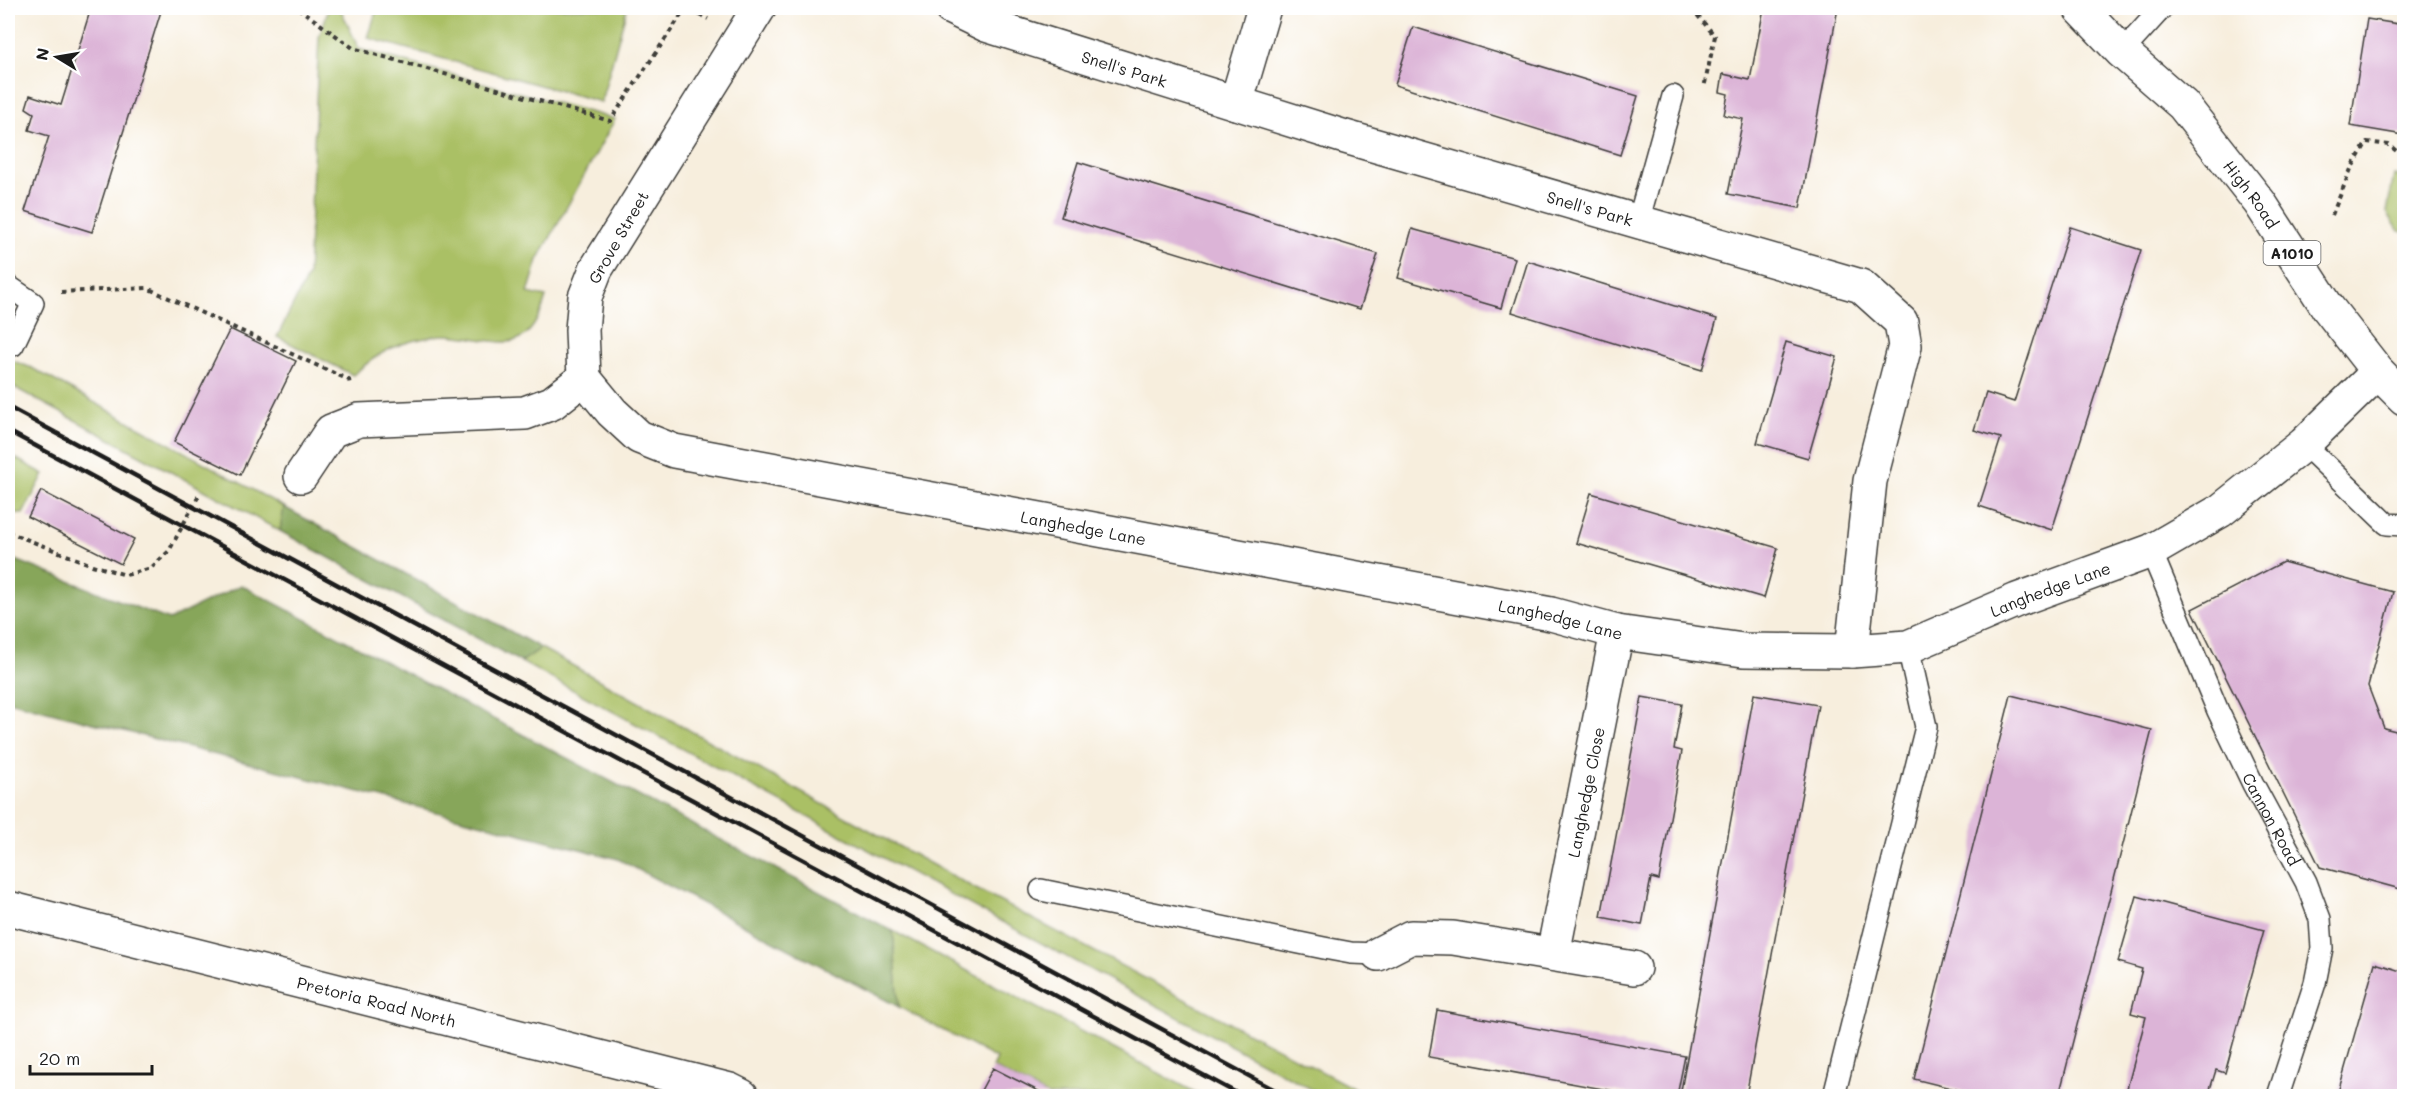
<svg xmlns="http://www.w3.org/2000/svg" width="2412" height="1104" font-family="Mali,sans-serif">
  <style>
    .green { fill: #aac065; stroke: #636e40; stroke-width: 1.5 }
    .forest { fill: #87a65a; stroke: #52613b; stroke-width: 1.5 }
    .building { fill: #dcb4d7 }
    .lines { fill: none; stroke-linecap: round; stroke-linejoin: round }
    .service-casing { stroke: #3d3c39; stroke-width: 24 }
    .minor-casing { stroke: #3d3c39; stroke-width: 36 }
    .tertiary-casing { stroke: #3d3c39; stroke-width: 36 }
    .primary-casing { stroke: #3d3c39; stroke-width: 36 }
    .path { stroke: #3d3c39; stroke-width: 4; stroke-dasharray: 4.5 4.5; stroke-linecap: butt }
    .service { stroke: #fff; stroke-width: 21 }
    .minor { stroke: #fff; stroke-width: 33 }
    .tertiary { stroke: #fff; stroke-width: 33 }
    .primary { stroke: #fff; stroke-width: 33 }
    .rail { stroke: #1c1c1c; stroke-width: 4.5 }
    .labels { text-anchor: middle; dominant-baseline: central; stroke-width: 4.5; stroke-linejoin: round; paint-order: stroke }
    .shield { fill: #fff; stroke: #606060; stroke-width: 1.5 }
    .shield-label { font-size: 15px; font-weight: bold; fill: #1c1c1c }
    .street-label { font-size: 16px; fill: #1c1c1c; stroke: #fff }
  </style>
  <rect width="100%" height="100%" fill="#fff"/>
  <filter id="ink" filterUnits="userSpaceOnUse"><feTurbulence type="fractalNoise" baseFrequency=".0167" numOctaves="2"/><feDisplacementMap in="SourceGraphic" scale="12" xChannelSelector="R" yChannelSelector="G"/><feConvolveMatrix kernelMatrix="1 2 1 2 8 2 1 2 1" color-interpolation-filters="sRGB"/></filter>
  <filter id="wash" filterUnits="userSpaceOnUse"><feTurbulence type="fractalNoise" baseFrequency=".008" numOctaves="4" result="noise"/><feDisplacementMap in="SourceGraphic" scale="24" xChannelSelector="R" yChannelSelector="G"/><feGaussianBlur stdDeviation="1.35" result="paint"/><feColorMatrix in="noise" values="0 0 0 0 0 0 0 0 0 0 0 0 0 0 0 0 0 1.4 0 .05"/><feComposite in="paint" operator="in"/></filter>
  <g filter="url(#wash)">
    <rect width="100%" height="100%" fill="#f7eedd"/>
    <path class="green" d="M 329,8 L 340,8 L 359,49 L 615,119 L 538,260 L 528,293 L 546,297 C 526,365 495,336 444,335 C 436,335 428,338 421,339 C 391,345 376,355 353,375 L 277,337 L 308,275 L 319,37 Z
      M 377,8 L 627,8 L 601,102 L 368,38 Z
      M 2394,175 L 2404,177 L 2404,232 L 2399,231 L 2387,212 Z
      M 8,359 L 32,368 L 284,507 L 280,531 L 8,384 Z
      M 8,454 L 44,474 L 23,514 L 8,512 Z
      M 541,648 L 976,889 L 1368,1096 L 1324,1096 L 521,662 Z
      M 893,931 L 1202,1096 L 1048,1096 L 993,1068 L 997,1059 L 899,1007 Z"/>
    <path class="forest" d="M 284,507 L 541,648 L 521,662 L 280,531 Z
      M 8,557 L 169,620 L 241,585 L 893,931 L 899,1007 L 618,859 L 8,701 Z"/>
    <g id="blocks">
      <path class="building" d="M 91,8 L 162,8 L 92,232 L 25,211 L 49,136 L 29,130 L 34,113 L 26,108 L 30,95 L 61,105 Z
        M 1764,8 L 1838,8 L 1800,208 L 1728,194 L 1743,119 L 1724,115 L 1728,94 L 1720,92 L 1723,74 L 1750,80 Z
        M 2367,19 L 2404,25 L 2404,135 L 2350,126 Z
        M 1413,27 L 1638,96 L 1620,155 L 1395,85 Z
        M 1078,162 L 1378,254 L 1360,309 L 1061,217 Z
        M 2070,227 L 2141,250 L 2052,530 L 1979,506 L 2001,438 L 1974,430 L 1986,393 L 2014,402 Z
        M 1412,229 L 1515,258 L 1501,308 L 1398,278 Z
        M 1528,261 L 1717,319 L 1702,370 L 1512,312 Z
        M 230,329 L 296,361 L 240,475 L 174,442 Z
        M 1786,342 L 1837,357 L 1808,458 L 1757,443 Z
        M 41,491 L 134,539 L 121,564 L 28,517 Z
        M 1591,493 L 1778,548 L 1764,598 L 1576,543 Z
        M 2283,562 L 2393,592 L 2368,686 L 2384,728 L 2404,733 L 2404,890 L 2320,867 L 2192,609 Z
        M 1754,694 L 1818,705 L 1746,1096 L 1680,1096 Z
        M 2011,695 L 2152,730 L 2059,1096 L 1983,1096 L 1914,1079 Z
        M 1642,697 L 1682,704 L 1674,749 L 1682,751 L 1659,880 L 1651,878 L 1642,925 L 1601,917 Z
        M 2137,896 L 2264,930 L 2225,1073 L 2216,1070 L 2208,1096 L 2125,1096 L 2146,1017 L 2131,1013 L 2142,969 L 2118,962 Z
        M 2375,963 L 2404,972 L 2404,1096 L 2337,1096 Z
        M 1437,1010 L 1685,1056 L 1677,1096 L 1641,1096 L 1429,1057 Z
        M 993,1068 L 1048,1096 L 978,1096 Z"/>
    </g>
  </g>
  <g filter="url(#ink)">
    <use href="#blocks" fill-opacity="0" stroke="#3d3c39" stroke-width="1.5"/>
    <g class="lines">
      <g class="service-casing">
        <g id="service">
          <path d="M 2122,52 L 2162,8"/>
          <path d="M 1638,222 L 1673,96"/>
          <path d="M 8,286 L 33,303 L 13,345"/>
          <path d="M 2304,444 L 2387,524 L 2404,525"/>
          <path id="s1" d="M 2151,551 L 2218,711 L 2253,784 L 2306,882 L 2320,919 L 2322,948 L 2315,983 L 2278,1096"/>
          <path d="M 1041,890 L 1324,948 L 1351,953 L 1378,954"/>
          <path d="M 1834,1096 L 1926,727 L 1908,647"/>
        </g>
      </g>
      <g class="minor-casing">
        <g id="minor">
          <path id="s2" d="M 759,8 L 596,269 L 585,297 L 582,330 L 584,378 L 612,412 L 639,437 L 674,451 L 1551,614 L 1617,632 L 1743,650 L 1852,651 L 1908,647 L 2017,600 L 2151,551 L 2220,511 L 2304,444 L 2378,372"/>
          <path id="s3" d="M 951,8 L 986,25 L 1342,136 L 1861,286 L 1901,322 L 1905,346 L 1870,481 L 1852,651"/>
          <path d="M 1236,103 L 1264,8"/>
          <path d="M 301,476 L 331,431 L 359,420 L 525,413 L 552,403 L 584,378"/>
          <path d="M 1378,954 L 1411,937 L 1453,938 L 1634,968"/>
          <path id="s4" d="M 1553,954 L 1617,632"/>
        </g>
      </g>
      <g class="tertiary-casing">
        <g id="tertiary">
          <path id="s5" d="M 8,908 L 730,1090 L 742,1096"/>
        </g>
      </g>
      <g class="primary-casing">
        <g id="primary">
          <path id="s6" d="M 2080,8 L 2122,52 L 2183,105 L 2260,203 L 2328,308 L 2378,372 L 2404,398"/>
        </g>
      </g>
      <path class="path" d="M 298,8 L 353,48 L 610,121 L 686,8 L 708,19
        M 1694,8 L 1693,10 L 1715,36 L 1704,88
        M 2332,215 L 2351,169 L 2367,142 L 2389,145 L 2404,157
        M 61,292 L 147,288 L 349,380 L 350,385
        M 8,532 L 92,565 L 126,575 L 151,568 L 169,551 L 199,495"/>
      <use href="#service" class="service"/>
      <use href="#minor" class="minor"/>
      <use href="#tertiary" class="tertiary"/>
      <use href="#primary" class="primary"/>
      <path class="rail" d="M 8,407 L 1286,1096
        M 8,431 L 1242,1096"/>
    </g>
  </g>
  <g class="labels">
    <rect class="shield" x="2263.5" y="241" width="57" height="24" rx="4.5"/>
    <g class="shield-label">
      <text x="2292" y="253">A1010</text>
    </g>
    <g class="street-label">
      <text stroke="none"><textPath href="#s3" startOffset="184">Snell's Park</textPath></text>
      <text stroke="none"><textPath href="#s6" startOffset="254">High Road</textPath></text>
      <text stroke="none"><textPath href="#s3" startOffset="670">Snell's Park</textPath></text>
      <text transform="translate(618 237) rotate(-60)">Grove Street</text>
      <text stroke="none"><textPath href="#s2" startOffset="954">Langhedge Lane</textPath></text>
      <text stroke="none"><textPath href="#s2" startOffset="1944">Langhedge Lane</textPath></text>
      <text stroke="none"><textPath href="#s2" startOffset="1440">Langhedge Lane</textPath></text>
      <text stroke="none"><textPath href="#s4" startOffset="165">Langhedge Close</textPath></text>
      <text stroke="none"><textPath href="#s1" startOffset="294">Cannon Road</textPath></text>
      <text stroke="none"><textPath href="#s5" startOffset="380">Pretoria Road North</textPath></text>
    </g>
  </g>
  <rect width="2412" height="1104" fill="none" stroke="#fff" stroke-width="30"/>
  <g transform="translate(57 57) rotate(281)" stroke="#ffffff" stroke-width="4.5" paint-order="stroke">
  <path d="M0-4.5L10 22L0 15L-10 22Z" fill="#1c1c1c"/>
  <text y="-9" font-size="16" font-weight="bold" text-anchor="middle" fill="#1c1c1c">N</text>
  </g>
  <path d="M30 1065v9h122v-9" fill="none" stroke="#1c1c1c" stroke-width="3"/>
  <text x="39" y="1065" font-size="18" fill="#1c1c1c" stroke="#ffffff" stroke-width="4.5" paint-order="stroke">20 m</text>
</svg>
